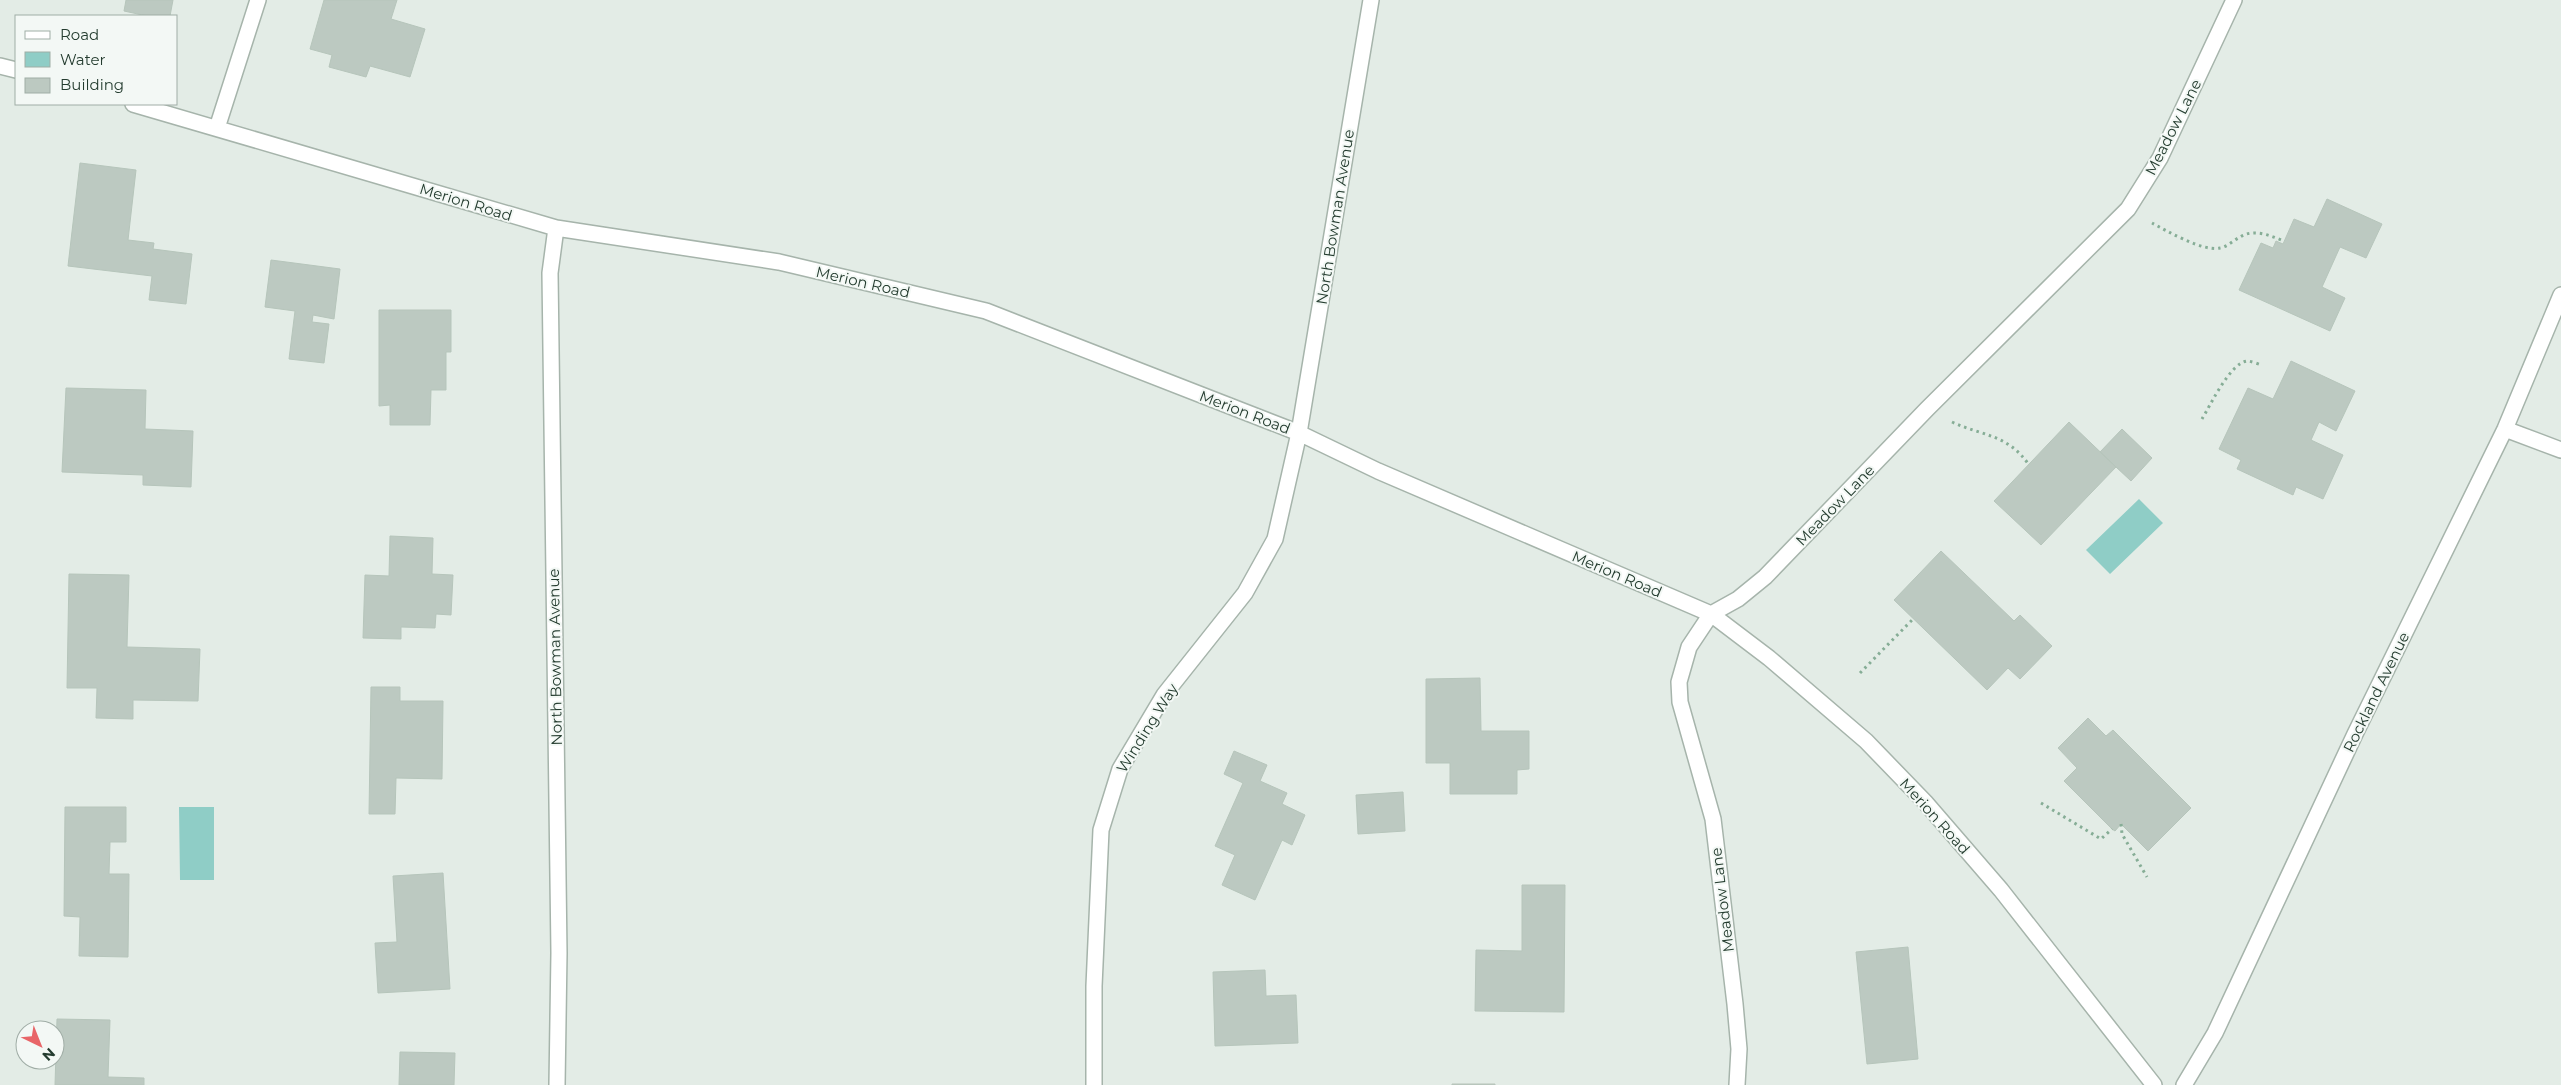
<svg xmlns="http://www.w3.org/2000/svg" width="2561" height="1085" font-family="Montserrat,sans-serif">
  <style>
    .water { fill: #8fcdc6 }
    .building { fill: #bcc9c1; stroke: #b6c5bb }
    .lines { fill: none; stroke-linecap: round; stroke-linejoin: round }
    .minor-casing { stroke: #a6b4ab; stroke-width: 18 }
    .path { stroke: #86ad96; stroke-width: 3; stroke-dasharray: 2.5 4; stroke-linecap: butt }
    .minor { stroke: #fff; stroke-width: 15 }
    .labels { text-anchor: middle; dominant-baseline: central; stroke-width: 4; stroke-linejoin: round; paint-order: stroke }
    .street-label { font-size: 15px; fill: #243c2f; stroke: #f3f8f5 }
  </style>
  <rect width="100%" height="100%" fill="#e3ece6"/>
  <path class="water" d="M 2139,499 L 2163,523 L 2110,574 L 2086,550 Z
    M 179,807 L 214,807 L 214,880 L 180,880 Z"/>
  <path class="building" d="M 126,0 L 173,0 L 170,16 L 147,16 L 124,11 Z
    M 324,0 L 397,0 L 391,19 L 425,29 L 410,77 L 370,66 L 366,77 L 329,67 L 332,55 L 310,49 Z
    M 80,163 L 136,170 L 128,240 L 154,243 L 153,249 L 192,254 L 186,304 L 149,300 L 152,276 L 68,266 Z
    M 2327,199 L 2382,224 L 2366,258 L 2340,247 L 2322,287 L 2345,298 L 2330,331 L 2239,290 L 2261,243 L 2273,248 L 2276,241 L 2283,244 L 2294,219 L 2314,227 Z
    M 271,260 L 340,269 L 334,319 L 313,315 L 312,322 L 329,324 L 324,363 L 289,359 L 295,311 L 265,307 Z
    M 379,310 L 451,310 L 451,352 L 446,352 L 446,390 L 431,390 L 430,425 L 390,425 L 390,405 L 379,406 Z
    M 2291,361 L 2355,391 L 2336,431 L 2319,422 L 2311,440 L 2343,455 L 2323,499 L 2296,487 L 2293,495 L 2237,469 L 2241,460 L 2219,449 L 2248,388 L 2273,399 Z
    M 66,388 L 146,390 L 145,429 L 193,431 L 191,487 L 143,485 L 143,475 L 62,472 Z
    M 2069,422 L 2116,467 L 2041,545 L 1994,501 Z
    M 2122,429 L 2152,458 L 2131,481 L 2100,452 Z
    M 390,536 L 433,538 L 432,574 L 453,575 L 451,615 L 436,614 L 435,628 L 401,627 L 401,639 L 363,638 L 365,575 L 389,576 Z
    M 1941,551 L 2014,621 L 2020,615 L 2052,646 L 2020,679 L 2008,668 L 1987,690 L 1894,600 Z
    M 69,574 L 129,575 L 127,647 L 200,649 L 198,701 L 133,700 L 133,719 L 96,718 L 97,688 L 67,688 Z
    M 1480,678 L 1481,731 L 1529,731 L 1529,769 L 1517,770 L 1517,794 L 1450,794 L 1450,763 L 1426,763 L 1426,679 Z
    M 371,687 L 400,687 L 400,701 L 443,701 L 442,779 L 396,778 L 395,814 L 369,814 Z
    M 2088,718 L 2106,736 L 2113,730 L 2191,808 L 2148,851 L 2121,824 L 2115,831 L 2112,829 L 2064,781 L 2077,768 L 2058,748 Z
    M 1234,751 L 1267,765 L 1260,781 L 1287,793 L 1282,804 L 1305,815 L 1292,845 L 1282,840 L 1255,900 L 1222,885 L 1235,855 L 1215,846 L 1243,783 L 1224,774 Z
    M 1403,792 L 1405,831 L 1358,834 L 1356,795 Z
    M 65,807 L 126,807 L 126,842 L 110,842 L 109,874 L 129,874 L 128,957 L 79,956 L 80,917 L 64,916 Z
    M 443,873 L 450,989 L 378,993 L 375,943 L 397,942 L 393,876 Z
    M 1522,885 L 1565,885 L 1564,1012 L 1475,1011 L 1476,950 L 1522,951 Z
    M 1908,947 L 1918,1059 L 1867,1064 L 1856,952 Z
    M 1265,970 L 1266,996 L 1296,995 L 1298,1043 L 1215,1046 L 1213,972 Z
    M 57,1019 L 110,1020 L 108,1077 L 144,1078 L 144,1085 L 55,1085 Z
    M 400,1052 L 455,1053 L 454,1085 L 399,1085 Z
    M 1452,1084 L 1495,1084 L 1495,1085 L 1452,1085 Z"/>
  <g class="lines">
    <g class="minor-casing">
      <path id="minor" d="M 0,66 L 16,70
        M 133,104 L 556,228 L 779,262 L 986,311 L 1299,433 L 1378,471 L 1711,614 L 1769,658 L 1866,741 L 1925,802 L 2001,890 L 2154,1085
        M 217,128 L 258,0
        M 556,228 L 550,273 L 559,953 L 557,1085
        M 2505,429 L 2561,450
        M 1094,1085 L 1094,986 L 1101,830 L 1120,769 L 1164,695 L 1245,593 L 1275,539 L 1299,433 L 1371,0
        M 1737,1085 L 1739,1049 L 1735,1004 L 1713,819 L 1680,702 L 1679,682 L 1689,647 L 1711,614 L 1738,599 L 1765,577 L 1927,409 L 2128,209 L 2160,158 L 2234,0
        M 2184,1085 L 2215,1033 L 2355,734 L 2505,429 L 2561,295"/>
    </g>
    <path class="path" d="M 2152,223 C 2167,231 2203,252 2220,248 C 2227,247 2234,240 2240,237 C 2254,228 2271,236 2284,241
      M 2202,419 C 2210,406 2230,363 2247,361 C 2251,361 2258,364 2262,365
      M 1952,422 C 1982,436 2008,434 2029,465
      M 1860,673 L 1913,619
      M 2041,803 L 2101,839 L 2112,829
      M 2121,824 L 2122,834 L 2147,877"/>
    <use href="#minor" class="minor"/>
  </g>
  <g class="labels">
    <g class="street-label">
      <text transform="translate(2173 127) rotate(-63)">Meadow Lane</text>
      <text transform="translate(466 202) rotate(17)">Merion Road</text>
      <text transform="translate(1335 217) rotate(-81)">North Bowman Avenue</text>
      <text transform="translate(863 282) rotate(13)">Merion Road</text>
      <text transform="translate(1245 412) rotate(21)">Merion Road</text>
      <text transform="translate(1835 505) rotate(-46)">Meadow Lane</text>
      <text transform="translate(1617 574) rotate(23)">Merion Road</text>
      <text transform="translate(555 657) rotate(-91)">North Bowman Avenue</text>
      <text transform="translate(2376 692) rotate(-64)">Rockland Avenue</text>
      <text transform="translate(1147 728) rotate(-58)">Winding Way</text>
      <text transform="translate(1935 816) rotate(48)">Merion Road</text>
      <text transform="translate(1722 900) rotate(-97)">Meadow Lane</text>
    </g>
  </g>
  <rect x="15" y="15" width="162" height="90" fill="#f3f8f5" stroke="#a0ada6"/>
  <rect x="25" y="31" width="25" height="8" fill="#ffffff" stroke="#a0ada6"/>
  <text x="60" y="40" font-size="15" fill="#243c2f">Road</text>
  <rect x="25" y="52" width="25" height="15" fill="#8fcdc6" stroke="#a0ada6"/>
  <text x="60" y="65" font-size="15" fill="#243c2f">Water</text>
  <rect x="25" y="78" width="25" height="15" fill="#bcc9c1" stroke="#a0ada6"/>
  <text x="60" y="90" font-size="15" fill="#243c2f">Building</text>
  <g transform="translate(40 1045) rotate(137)"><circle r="24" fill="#f3f8f5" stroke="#a0ada6"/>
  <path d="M0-4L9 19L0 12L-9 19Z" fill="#e86568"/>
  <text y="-8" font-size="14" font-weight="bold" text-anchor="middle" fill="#243c2f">N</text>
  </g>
</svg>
